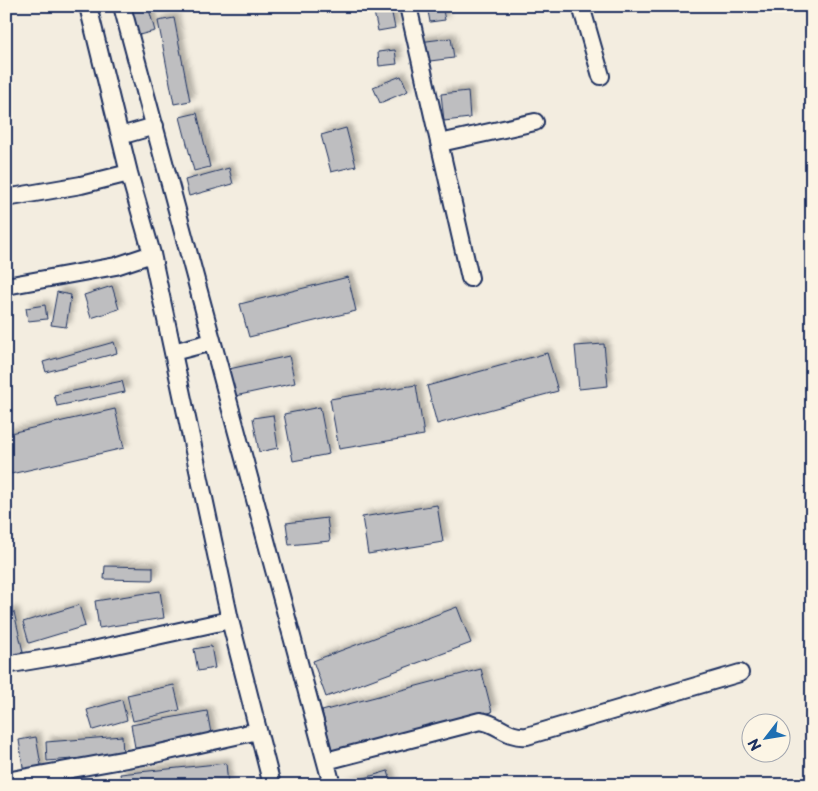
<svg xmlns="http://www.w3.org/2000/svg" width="818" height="791" font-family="'Playpen Sans',sans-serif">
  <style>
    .building { fill: #bebec0; stroke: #1b2f5e; filter: url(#shadow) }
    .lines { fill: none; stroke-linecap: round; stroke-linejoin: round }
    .minor-casing { stroke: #1b2f5e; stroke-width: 20 }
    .minor { stroke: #fcf5e5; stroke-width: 16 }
  </style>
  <defs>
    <filter id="shadow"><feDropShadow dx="4.5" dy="-4.5" stdDeviation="2.5" flood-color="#0004"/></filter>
  </defs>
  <rect width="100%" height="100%" fill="#f3ede0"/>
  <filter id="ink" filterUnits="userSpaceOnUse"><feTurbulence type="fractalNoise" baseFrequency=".02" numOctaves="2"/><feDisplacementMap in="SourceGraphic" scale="10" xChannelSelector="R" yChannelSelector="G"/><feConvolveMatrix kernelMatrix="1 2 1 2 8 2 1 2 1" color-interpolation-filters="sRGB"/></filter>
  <g filter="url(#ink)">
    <path class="building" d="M 137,6 L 148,6 L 155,31 L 135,36 L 128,8 Z
      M 427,6 L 442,6 L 445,20 L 430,22 Z
      M 391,9 L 395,28 L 378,31 L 374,12 Z
      M 174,18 L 190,101 L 174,104 L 158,21 Z
      M 451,38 L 454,58 L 422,62 L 419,42 Z
      M 395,50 L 397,64 L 379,66 L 378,52 Z
      M 401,76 L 408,91 L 380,103 L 373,87 Z
      M 468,91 L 470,118 L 444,121 L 441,94 Z
      M 197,113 L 210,167 L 194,171 L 180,117 Z
      M 346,128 L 356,166 L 331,172 L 321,135 Z
      M 229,168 L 233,184 L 189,196 L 185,180 Z
      M 348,277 L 356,311 L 249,337 L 240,304 Z
      M 112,286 L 119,309 L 91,318 L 84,295 Z
      M 57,292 L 71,295 L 66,327 L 51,325 Z
      M 45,305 L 47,319 L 28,321 L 26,308 Z
      M 114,342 L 117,353 L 46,372 L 43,362 Z
      M 604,344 L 608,386 L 579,389 L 575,346 Z
      M 547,353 L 558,391 L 437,424 L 427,386 Z
      M 289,356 L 295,383 L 235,396 L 229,369 Z
      M 122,381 L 125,392 L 57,406 L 54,395 Z
      M 416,385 L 424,435 L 339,449 L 330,399 Z
      M 320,407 L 329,454 L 293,461 L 284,414 Z
      M 115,409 L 124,448 L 11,474 L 6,454 L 6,434 Z
      M 273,415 L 278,448 L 259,452 L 253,418 Z
      M 437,505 L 443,542 L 368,554 L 362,517 Z
      M 327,518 L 330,541 L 289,545 L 286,523 Z
      M 105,566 L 153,567 L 153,580 L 104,579 Z
      M 160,591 L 164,618 L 99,628 L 95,601 Z
      M 79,605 L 85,626 L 29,643 L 23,622 Z
      M 457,607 L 471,643 L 326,697 L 313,661 Z
      M 14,612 L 23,652 L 6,656 L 6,613 Z
      M 211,646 L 215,668 L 198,671 L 194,649 Z
      M 481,669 L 492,712 L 333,755 L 322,711 Z
      M 174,685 L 180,710 L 133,721 L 127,695 Z
      M 122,700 L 127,720 L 93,730 L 87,710 Z
      M 207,711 L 212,739 L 136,753 L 131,725 Z
      M 122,736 L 123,755 L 47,761 L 46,742 Z
      M 36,737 L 42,771 L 24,774 L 19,740 Z
      M 226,763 L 228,785 L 122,785 L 120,774 Z
      M 388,771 L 392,785 L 341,785 Z"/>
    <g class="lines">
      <g class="minor-casing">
        <path id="minor" d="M 88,6 L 129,173 L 152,254 L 230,620 L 272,785
          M 122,6 L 332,785
          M 408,6 L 470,278
          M 581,6 L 601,76
          M 120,136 L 155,126
          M 440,143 L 535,122
          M 6,198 L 81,185 L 129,173
          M 6,286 L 116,266 L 152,254
          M 173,352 L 212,342
          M 6,665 L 88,651 L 230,620
          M 326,761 L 480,721 C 499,723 506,738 527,736 L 740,673
          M 6,781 L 155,754 L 258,731"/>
      </g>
      <use href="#minor" class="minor"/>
    </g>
  </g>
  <rect width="818" height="791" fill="none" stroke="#fcf5e5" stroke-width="25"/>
  <rect x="12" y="12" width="793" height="766" fill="none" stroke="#1b2f5e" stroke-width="2" filter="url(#ink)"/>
  <g transform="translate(766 738) rotate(239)"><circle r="24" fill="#fcf5e5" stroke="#a2a6af"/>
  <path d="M0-4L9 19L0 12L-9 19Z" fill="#1f6fb2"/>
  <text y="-8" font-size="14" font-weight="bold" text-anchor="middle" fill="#1b2f5e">N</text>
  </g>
</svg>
